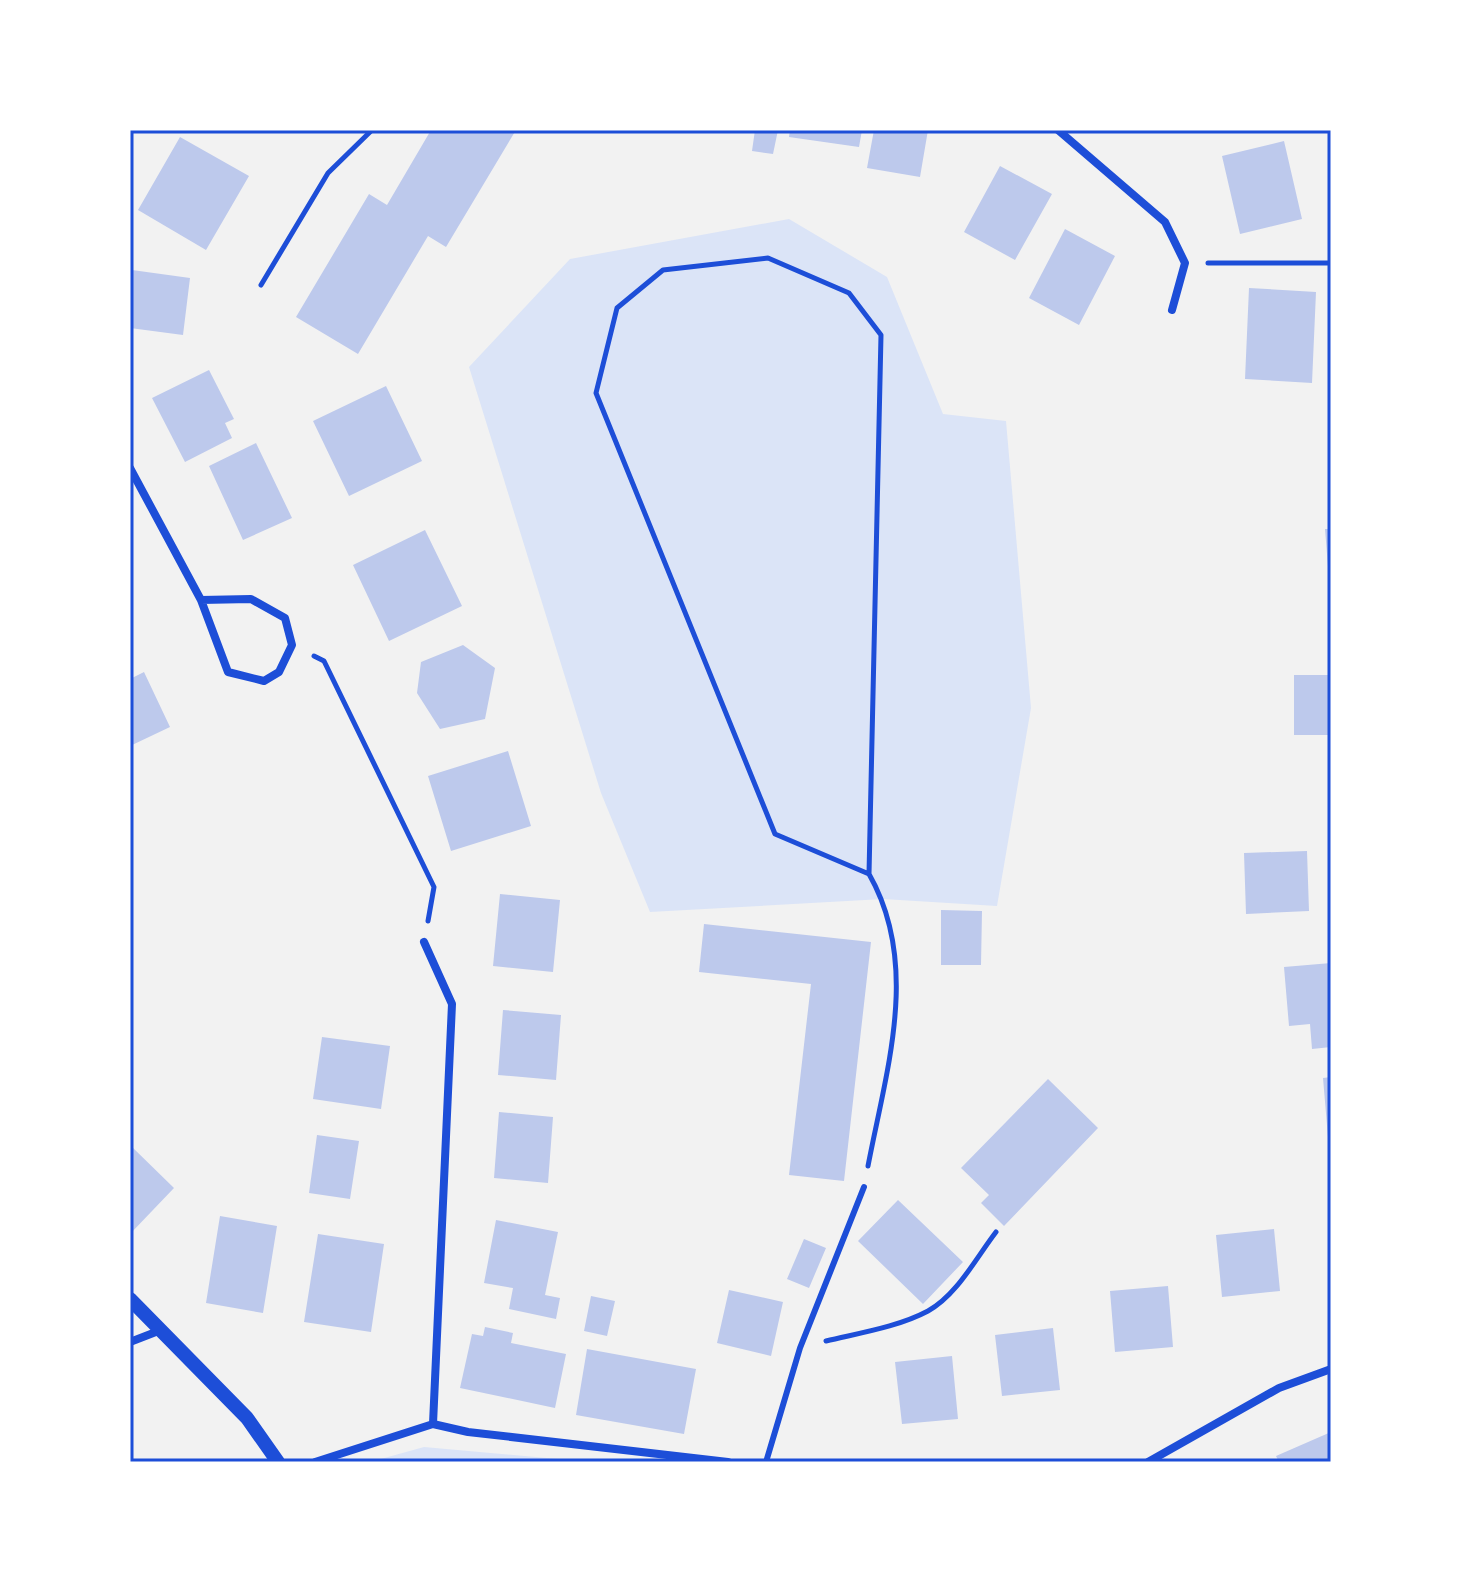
<svg xmlns="http://www.w3.org/2000/svg" width="1461" height="1592" font-family="Barlow,sans-serif">
  <style>
    .green { fill: #dbe4f7 }
    .building { fill: #bdc9ec }
    .lines { fill: none; stroke-linecap: round; stroke-linejoin: round }
    .path { stroke: #1d4ed8; stroke-width: 5 }
    .service { stroke: #1d4ed8; stroke-width: 6 }
    .minor { stroke: #1d4ed8; stroke-width: 8 }
    .tertiary { stroke: #1d4ed8; stroke-width: 14 }
    .neatline { fill: none; stroke: #1d4ed8; stroke-width: 3 }
  </style>
  <rect width="100%" height="100%" fill="#f2f2f2"/>
  <path class="green" d="M 789,219 L 887,277 L 943,414 L 1006,421 L 1031,708 L 997,906 L 883,899 L 650,912 L 601,793 L 469,367 L 570,259 Z
    M 424,1447 L 591,1462 L 370,1462 Z"/>
  <path class="building" d="M 431,130 L 516,130 L 446,247 L 428,236 L 358,354 L 296,317 L 369,194 L 387,205 Z
    M 755,130 L 778,130 L 773,154 L 752,151 Z
    M 790,130 L 862,130 L 859,147 L 789,137 Z
    M 874,130 L 928,130 L 920,177 L 867,168 Z
    M 180,137 L 249,176 L 206,250 L 138,210 Z
    M 1284,141 L 1302,219 L 1240,234 L 1222,156 Z
    M 1000,166 L 1052,194 L 1015,260 L 964,232 Z
    M 1065,229 L 1115,256 L 1079,325 L 1029,298 Z
    M 132,270 L 190,278 L 183,335 L 130,328 Z
    M 1249,288 L 1316,292 L 1312,383 L 1245,379 Z
    M 209,370 L 234,419 L 225,423 L 232,438 L 185,462 L 152,398 Z
    M 386,386 L 422,461 L 349,496 L 313,421 Z
    M 256,443 L 292,518 L 243,540 L 209,466 Z
    M 1325,529 L 1331,529 L 1331,579 L 1329,579 Z
    M 425,530 L 462,606 L 389,641 L 353,565 Z
    M 463,645 L 495,668 L 485,719 L 440,729 L 417,693 L 421,662 Z
    M 144,672 L 170,727 L 130,746 L 130,679 Z
    M 1294,675 L 1331,675 L 1331,735 L 1294,735 Z
    M 508,751 L 531,826 L 451,851 L 428,776 Z
    M 1307,851 L 1309,911 L 1246,914 L 1244,853 Z
    M 500,894 L 560,900 L 553,972 L 493,966 Z
    M 941,910 L 982,911 L 981,965 L 941,965 Z
    M 704,924 L 871,942 L 844,1181 L 789,1175 L 811,984 L 699,972 Z
    M 1331,963 L 1331,1047 L 1312,1049 L 1310,1024 L 1289,1026 L 1284,967 Z
    M 503,1010 L 561,1015 L 556,1080 L 498,1075 Z
    M 322,1037 L 390,1046 L 381,1109 L 313,1099 Z
    M 1331,1077 L 1331,1137 L 1328,1137 L 1323,1078 Z
    M 1048,1079 L 1098,1128 L 1004,1226 L 981,1203 L 989,1195 L 961,1168 Z
    M 499,1112 L 553,1117 L 548,1183 L 494,1178 Z
    M 317,1135 L 359,1141 L 350,1199 L 309,1193 Z
    M 130,1145 L 174,1188 L 130,1234 Z
    M 898,1200 L 963,1262 L 923,1304 L 858,1241 Z
    M 220,1216 L 277,1226 L 263,1313 L 206,1303 Z
    M 496,1220 L 558,1232 L 545,1295 L 560,1298 L 556,1319 L 509,1309 L 513,1288 L 484,1283 Z
    M 1274,1229 L 1280,1291 L 1222,1297 L 1216,1235 Z
    M 318,1234 L 384,1244 L 371,1332 L 304,1322 Z
    M 804,1239 L 826,1248 L 809,1288 L 787,1279 Z
    M 1168,1286 L 1173,1347 L 1115,1352 L 1110,1291 Z
    M 729,1290 L 783,1302 L 771,1356 L 717,1343 Z
    M 591,1296 L 615,1301 L 607,1336 L 584,1331 Z
    M 485,1327 L 513,1333 L 511,1343 L 566,1354 L 555,1408 L 460,1388 L 472,1334 L 483,1336 Z
    M 1053,1328 L 1060,1390 L 1002,1396 L 995,1335 Z
    M 587,1349 L 696,1369 L 684,1434 L 576,1415 Z
    M 952,1356 L 958,1419 L 902,1424 L 895,1362 Z
    M 1331,1432 L 1331,1462 L 1279,1462 L 1276,1456 Z"/>
  <g class="lines">
    <path class="path" d="M 1208,263 L 1331,263
      M 261,285 L 328,173 L 372,130
      M 314,656 L 324,661 L 434,887 L 428,921
      M 868,1166 C 886,1071 921,965 869,874 L 881,335 L 849,293 L 768,258 L 663,270 L 617,308 L 596,393 L 775,834 L 869,874
      M 826,1341 C 859,1333 898,1327 928,1311 C 957,1295 976,1258 996,1232"/>
    <path class="service" d="M 766,1462 L 800,1348 L 864,1187"/>
    <path class="minor" d="M 1058,130 L 1165,222 L 1185,263 L 1172,310
      M 130,468 L 201,600 L 228,672 L 264,681 L 279,672 L 292,645 L 285,618 L 251,599 L 201,600
      M 424,942 L 452,1004 L 433,1424
      M 130,1342 L 161,1330
      M 315,1462 L 433,1424 L 468,1432 L 728,1462
      M 1148,1462 L 1279,1388 L 1331,1369"/>
    <path class="tertiary" d="M 130,1299 L 247,1418 L 278,1462"/>
  </g>
  <rect width="1461" height="1592" fill="none" stroke="#ffffff" stroke-width="264"/>
  <rect x="132" y="132" width="1197" height="1328" class="neatline"/>
</svg>
